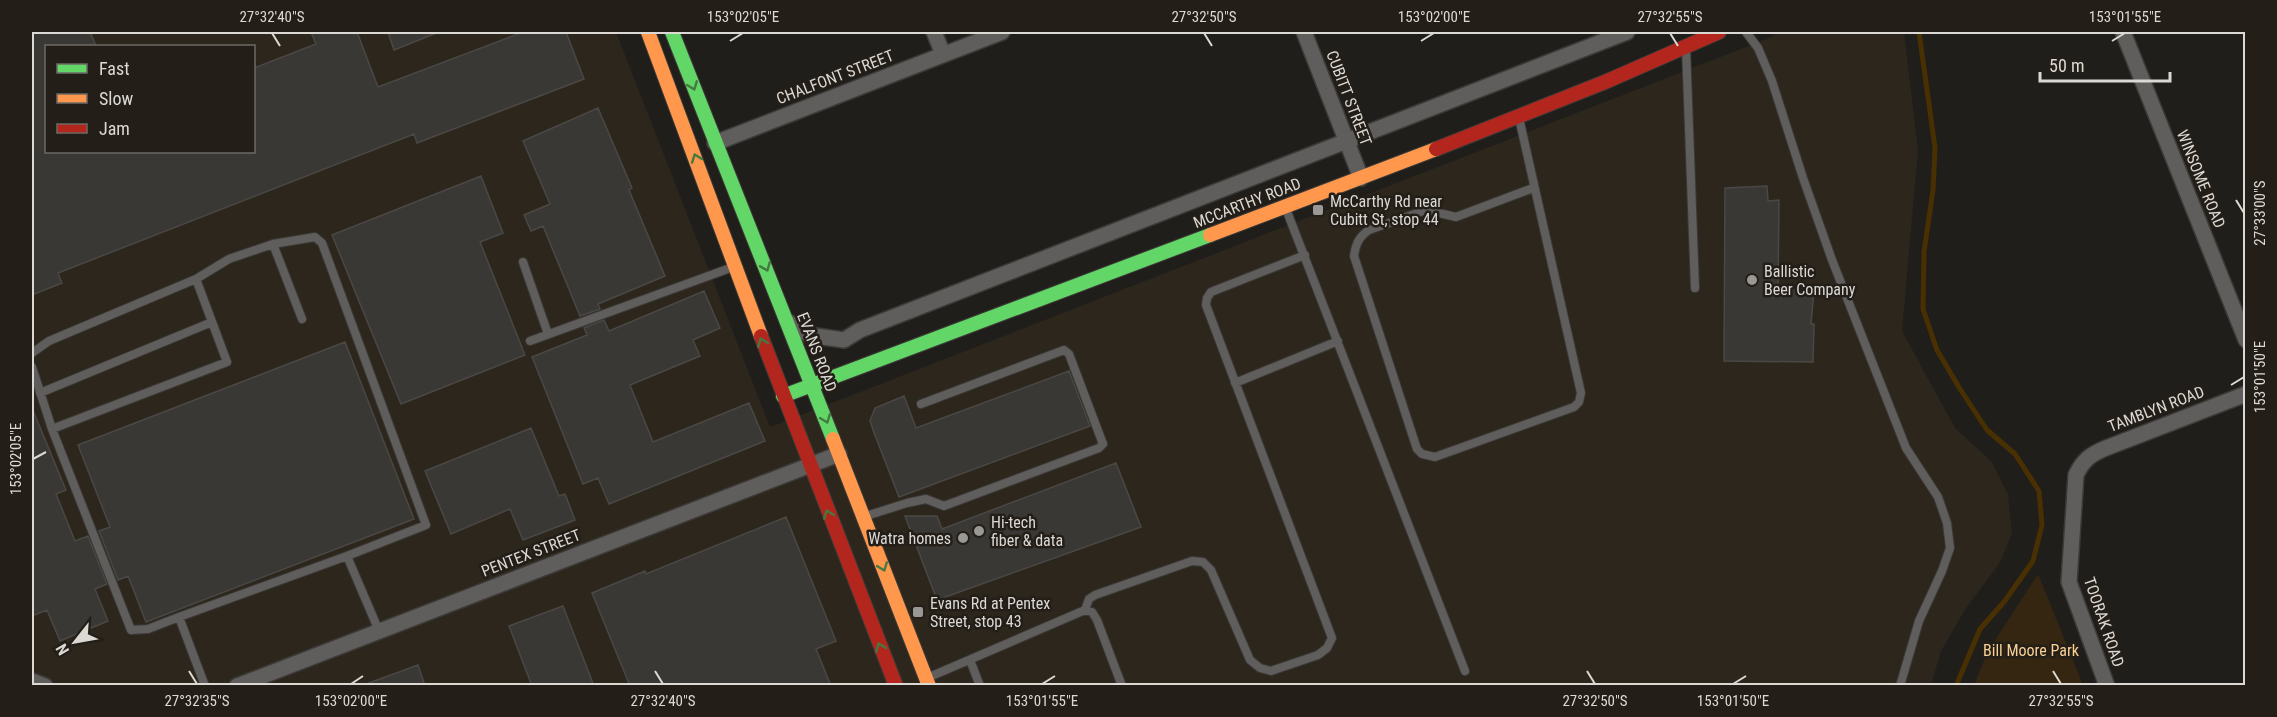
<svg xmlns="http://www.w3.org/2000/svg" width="2277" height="717" font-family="'Roboto Condensed',sans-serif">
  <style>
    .built { fill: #2d261c; fill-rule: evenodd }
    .green { fill: #342611 }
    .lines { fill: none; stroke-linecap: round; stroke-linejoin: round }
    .stream { stroke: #493002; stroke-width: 5 }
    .building { fill: #393835; stroke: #4a4845; stroke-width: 1.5 }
    .lane-casing { stroke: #3b3a37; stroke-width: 10 }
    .street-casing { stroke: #3b3a37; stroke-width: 18 }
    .fast-casing { stroke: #3b3a37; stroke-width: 16 }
    .slow-casing { stroke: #3b3a37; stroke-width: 16 }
    .jam-casing { stroke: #3b3a37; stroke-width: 16 }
    .lane { stroke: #605e5c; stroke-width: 8 }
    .street { stroke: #605e5c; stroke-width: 15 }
    .fast { stroke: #63d668; stroke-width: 14 }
    .slow { stroke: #ff974d; stroke-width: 14 }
    .jam { stroke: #b3261e; stroke-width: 14 }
    .oneway { stroke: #437a40 }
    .ticks { fill: none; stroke: #dcd9d5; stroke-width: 2 }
    .poi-dot { fill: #9a9894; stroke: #231e18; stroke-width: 2 }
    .labels { text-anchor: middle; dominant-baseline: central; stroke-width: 5; stroke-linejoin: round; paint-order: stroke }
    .street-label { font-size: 16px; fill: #dcd9d5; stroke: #231e18 }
    .poi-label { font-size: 16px; fill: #dcd9d5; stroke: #231e18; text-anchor: start }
    .park-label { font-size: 16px; fill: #f9d093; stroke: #231e18 }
    .neatline { fill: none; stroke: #dcd9d5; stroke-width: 2 }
    .ticks-label { font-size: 15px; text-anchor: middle; fill: #dcd9d5 }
  </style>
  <rect width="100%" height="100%" fill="#201e1b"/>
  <path class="built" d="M 32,32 L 616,32 L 770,427 L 1764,40 L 1781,32 L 1904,32 L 1918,150 L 1902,331 L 1955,428 L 1991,461 L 2008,494 L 2012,534 L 1999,564 L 1966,608 L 1941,651 L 1931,685 L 32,685 ZM 46,46 L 254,46 L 254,152 L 46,152 Z"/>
  <path class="green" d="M 2038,574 L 2083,685 L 1974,685 L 1988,651 Z"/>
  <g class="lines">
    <path class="stream" d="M 1919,32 L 1935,148 L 1933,190 L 1924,252 L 1923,309 L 1937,350 L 1960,389 L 1987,430 L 2015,454 L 2039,491 L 2042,525 L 2033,561 L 2004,602 L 1980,629 L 1956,686"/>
  </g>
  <path class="building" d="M 32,32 L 90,32 L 96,46 L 46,46 L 46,152 L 254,152 L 254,68 L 316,44 L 311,32 L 357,32 L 378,87 L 523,32 L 566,32 L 584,79 L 417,143 L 414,134 L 58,273 L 62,283 L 32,295 Z
    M 388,32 L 439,32 L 394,50 Z
    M 598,108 L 632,188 L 629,190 L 665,276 L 598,304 L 600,309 L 580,316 L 543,226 L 531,231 L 524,215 L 550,204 L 523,141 Z
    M 481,176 L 503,233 L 480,242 L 525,355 L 401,404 L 332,235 Z
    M 1767,186 L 1768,201 L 1779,200 L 1778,289 L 1814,290 L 1811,324 L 1814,324 L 1813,362 L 1724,361 L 1725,188 Z
    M 704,291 L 720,328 L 693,340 L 700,356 L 630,385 L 653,442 L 749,403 L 765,441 L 609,504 L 598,478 L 583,484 L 532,357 L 587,335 L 584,328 L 604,320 L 609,331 Z
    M 345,342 L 414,519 L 146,622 L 128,576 L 118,580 L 99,531 L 110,527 L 78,445 Z
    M 1069,371 L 1090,426 L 899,497 L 873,430 L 870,421 L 875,408 L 904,396 L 916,428 Z
    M 32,408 L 66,490 L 56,494 L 75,541 L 88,536 L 107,584 L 95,589 L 108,621 L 60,641 L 47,610 L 32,616 Z
    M 531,428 L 559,496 L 565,494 L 575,520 L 523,540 L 510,509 L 451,534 L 425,471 Z
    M 1116,463 L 1141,527 L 937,600 L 905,516 L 937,516 L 942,529 Z
    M 786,517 L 836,641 L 816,649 L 831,686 L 630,686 L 592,593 L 645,571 L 646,574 Z
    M 563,606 L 594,686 L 532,686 L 509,626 Z
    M 418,665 L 425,686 L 366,686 L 366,684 Z"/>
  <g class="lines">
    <g class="lane-casing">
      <path id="lane" d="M 1746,32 L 1758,48 L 1772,81 L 1803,178 L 1832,260 L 1906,448 L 1938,497 L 1947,523 L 1950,548 L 1942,571 L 1919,621 L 1900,686
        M 1686,48 L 1695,288
        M 1519,118 L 1581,393 L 1579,402 L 1574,407 L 1435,457 L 1422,454 L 1417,449 L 1354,256 C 1356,243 1359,237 1369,230 L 1426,210 L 1456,217 L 1533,188
        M 1286,209 L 1465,671
        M 273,244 L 302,319
        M 523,262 L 548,334
        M 530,341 L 733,267
        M 32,353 L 49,341 L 196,279 L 229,259 L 273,244 L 315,237 L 322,243 L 426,525 L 347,556 L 379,631
        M 32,367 L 52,429 L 131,630 L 148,629 L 179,617 L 205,686
        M 1235,383 L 1338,341
        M 40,393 L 212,322
        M 52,429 L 227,362 L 196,279
        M 866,516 L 907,503 L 926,499 L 944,506 L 1099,448 L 1103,444 L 1069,354 L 1064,350 L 921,404
        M 1085,610 L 1089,599 L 1095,595 L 1192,561 L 1203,562 L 1211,570 L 1250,660 L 1260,668 L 1271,671 L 1318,655 L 1327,648 L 1332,638 L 1206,305 L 1207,298 L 1211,292 L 1305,255
        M 179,617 L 347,556
        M 970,660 L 980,686
        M 927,678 L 1085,610 L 1092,612 L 1097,620 L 1122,686"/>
    </g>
    <g class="street-casing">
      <path id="street" d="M 934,32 L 943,54
        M 1304,32 L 1361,178
        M 2123,32 L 2246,340
        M 715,143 L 1002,32
        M 788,322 L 809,335 L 844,340 L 860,330 L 1627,32
        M 32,681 L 45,686
        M 237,686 L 839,454
        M 2107,686 L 2069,582 L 2076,475 C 2083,460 2091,454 2106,448 L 2246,394"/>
    </g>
    <g class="fast-casing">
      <path id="fast" d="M 672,32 L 833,439
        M 783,396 L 1210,235"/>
    </g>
    <g class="slow-casing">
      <path id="slow" d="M 648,32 L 761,336
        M 1210,235 L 1436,149
        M 833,439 L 929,686"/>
    </g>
    <g class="jam-casing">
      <path id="jam" d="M 1436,149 L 1605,82 L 1719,32
        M 761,336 L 896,686"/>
    </g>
    <use href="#lane" class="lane"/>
    <use href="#street" class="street"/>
    <use href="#fast" class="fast"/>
    <use href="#slow" class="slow"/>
    <use href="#jam" class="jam"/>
  </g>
  <defs><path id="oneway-chevron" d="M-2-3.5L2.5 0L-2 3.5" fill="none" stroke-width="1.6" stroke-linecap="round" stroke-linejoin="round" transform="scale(1.5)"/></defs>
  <g class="oneway">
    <use href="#oneway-chevron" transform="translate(693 86) rotate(69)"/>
    <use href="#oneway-chevron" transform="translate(696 158) rotate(-110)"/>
    <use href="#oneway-chevron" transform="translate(766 267) rotate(68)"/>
    <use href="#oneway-chevron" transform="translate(762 342) rotate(-111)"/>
    <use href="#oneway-chevron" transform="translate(826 419) rotate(69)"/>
    <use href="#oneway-chevron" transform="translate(828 514) rotate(-111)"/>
    <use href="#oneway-chevron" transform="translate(883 567) rotate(69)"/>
    <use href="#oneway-chevron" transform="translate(880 647) rotate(-111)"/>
  </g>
  <path class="ticks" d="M 272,33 L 280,46M 1204,33 L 1212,46M 1670,33 L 1678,46M 730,41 L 743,33M 1421,41 L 1434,33M 2112,41 L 2125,33M 2236,200 L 2244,213M 2231,385 L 2244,377M 33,459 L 46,452M 189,671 L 197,684M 655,671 L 663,684M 1587,671 L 1595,684M 2053,671 L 2061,684M 351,684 L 363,676M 1042,684 L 1055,676M 1733,684 L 1746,676"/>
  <g class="poi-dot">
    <rect x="1312" y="204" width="12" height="12" rx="3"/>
    <circle cx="1752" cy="280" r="6"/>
    <circle cx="979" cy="531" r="6"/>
    <circle cx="963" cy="538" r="6"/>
    <rect x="912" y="606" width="12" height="12" rx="3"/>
  </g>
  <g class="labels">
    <g class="street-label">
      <text transform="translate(835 77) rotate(-21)">CHALFONT STREET</text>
      <text transform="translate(1349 98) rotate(69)">CUBITT STREET</text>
      <text transform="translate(2201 179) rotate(68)">WINSOME ROAD</text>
      <text transform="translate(1247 203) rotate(-21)">MCCARTHY ROAD</text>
      <text transform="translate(817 352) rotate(69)">EVANS ROAD</text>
      <text transform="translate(2156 409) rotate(-21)">TAMBLYN ROAD</text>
      <text transform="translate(531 553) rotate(-21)">PENTEX STREET</text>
      <text transform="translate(2104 622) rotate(71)">TOORAK ROAD</text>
    </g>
    <g class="poi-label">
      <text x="1330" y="201">McCarthy Rd near<tspan x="1330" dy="18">Cubitt St, stop 44</tspan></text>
      <text x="1764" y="271">Ballistic<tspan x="1764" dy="18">Beer Company</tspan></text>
      <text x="991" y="522">Hi-tech<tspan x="991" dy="18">fiber &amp; data</tspan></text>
      <text x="951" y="538" text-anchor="end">Watra homes</text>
      <text x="930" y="603">Evans Rd at Pentex<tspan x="930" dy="18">Street, stop 43</tspan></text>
    </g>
    <g class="park-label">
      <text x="2031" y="650">Bill Moore Park</text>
    </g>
  </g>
  <rect width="2277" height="717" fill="none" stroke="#231e18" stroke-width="66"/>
  <rect x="45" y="45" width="210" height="108" fill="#231e18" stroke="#6d6964" stroke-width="1.5"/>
  <rect x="57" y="64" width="30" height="9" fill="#63d668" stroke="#6d6964" stroke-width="1.5"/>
  <text x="99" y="75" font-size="18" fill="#dcd9d5">Fast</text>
  <rect x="57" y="94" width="30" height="9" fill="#ff974d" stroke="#6d6964" stroke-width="1.5"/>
  <text x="99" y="105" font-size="18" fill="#dcd9d5">Slow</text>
  <rect x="57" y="124" width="30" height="9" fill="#b3261e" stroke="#6d6964" stroke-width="1.5"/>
  <text x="99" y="135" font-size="18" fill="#dcd9d5">Jam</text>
  <g transform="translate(75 642) rotate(239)" stroke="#231e18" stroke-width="4.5" paint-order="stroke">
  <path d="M0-4.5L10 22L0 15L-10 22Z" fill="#dcd9d5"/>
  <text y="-9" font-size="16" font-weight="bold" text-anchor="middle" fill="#dcd9d5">N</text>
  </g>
  <path d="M2040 72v9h130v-9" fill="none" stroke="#dcd9d5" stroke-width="3"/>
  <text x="2049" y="72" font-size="18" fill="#dcd9d5" stroke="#231e18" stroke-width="4.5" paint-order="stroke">50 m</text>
  <rect x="33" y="33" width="2211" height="651" class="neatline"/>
  <g class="ticks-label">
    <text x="272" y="22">27°32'40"S</text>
    <text x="743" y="22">153°02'05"E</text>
    <text x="1204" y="22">27°32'50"S</text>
    <text x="1434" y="22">153°02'00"E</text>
    <text x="1670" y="22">27°32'55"S</text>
    <text x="2125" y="22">153°01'55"E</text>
    <text transform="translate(2260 213) rotate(-90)" y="5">27°33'00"S</text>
    <text transform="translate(2260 377) rotate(-90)" y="5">153°01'50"E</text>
    <text transform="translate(16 459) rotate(-90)" y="5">153°02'05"E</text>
    <text x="197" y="706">27°32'35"S</text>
    <text x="351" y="706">153°02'00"E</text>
    <text x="663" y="706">27°32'40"S</text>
    <text x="1042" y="706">153°01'55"E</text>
    <text x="1595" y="706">27°32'50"S</text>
    <text x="1733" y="706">153°01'50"E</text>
    <text x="2061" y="706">27°32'55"S</text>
  </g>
</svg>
